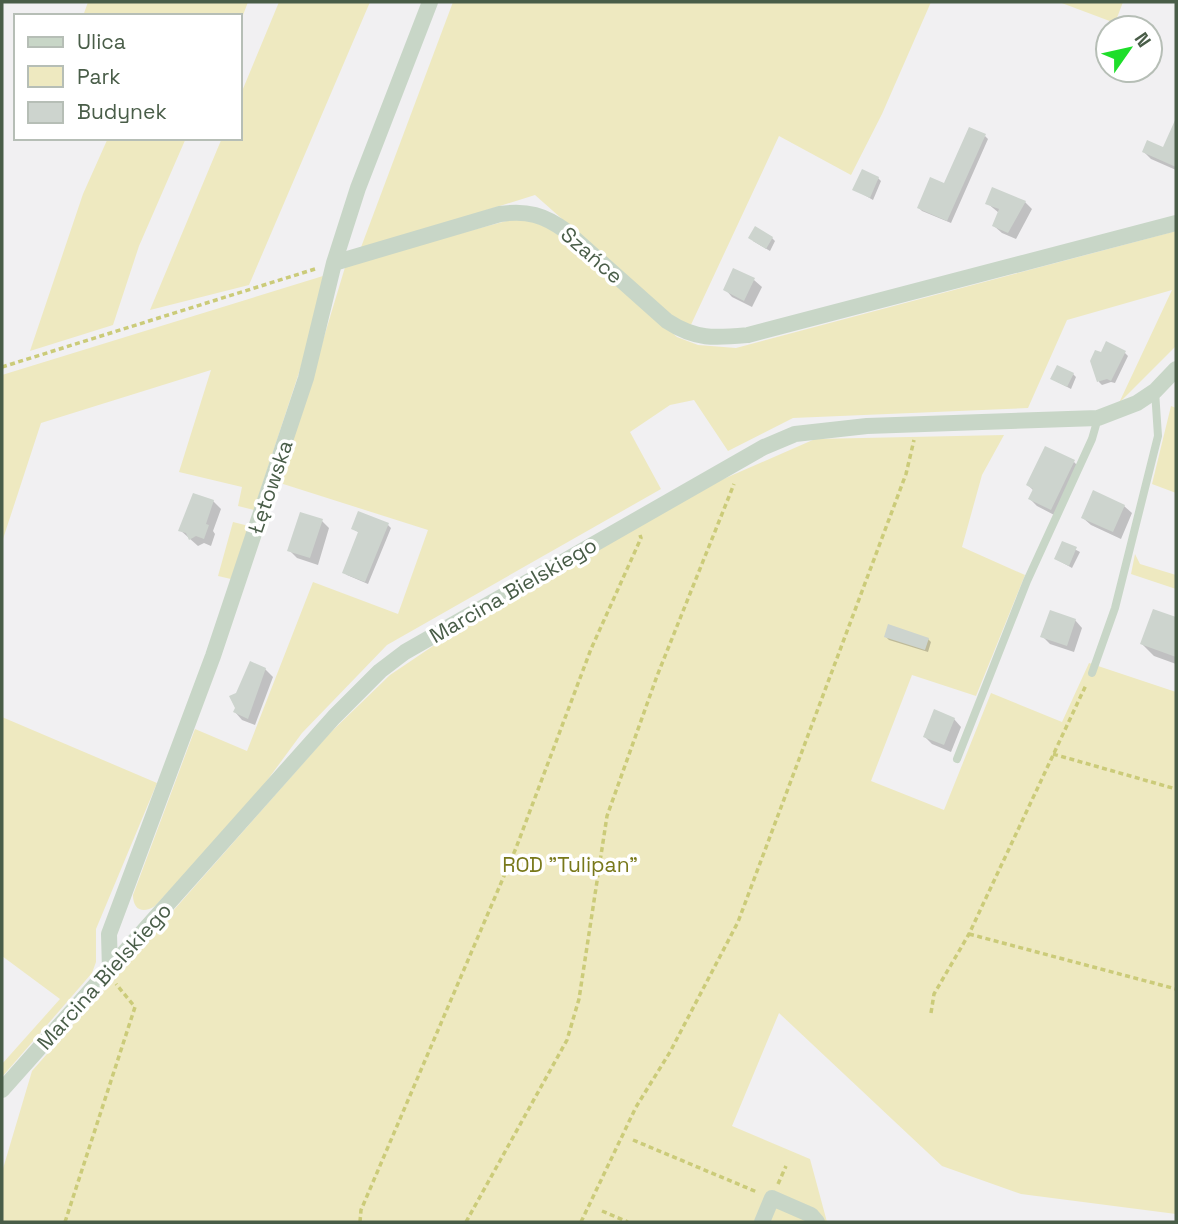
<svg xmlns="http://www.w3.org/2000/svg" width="1178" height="1224" font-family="'Space Grotesk',sans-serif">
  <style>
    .green { fill: #eee9c0 }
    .shadow { fill: #0003 }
    .building { fill: #cdd4ce }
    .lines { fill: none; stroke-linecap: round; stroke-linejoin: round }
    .path { stroke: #cbcb79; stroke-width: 3.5; stroke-dasharray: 5 3.5; stroke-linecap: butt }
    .lane { stroke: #c8d6c7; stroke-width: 8 }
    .street { stroke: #c8d6c7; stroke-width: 16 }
    .labels { text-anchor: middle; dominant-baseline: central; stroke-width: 7; stroke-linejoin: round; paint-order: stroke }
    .street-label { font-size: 21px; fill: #495d48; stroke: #fff }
    .park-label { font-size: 21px; fill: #78781a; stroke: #fff }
  </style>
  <rect width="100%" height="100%" fill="#f1f0f2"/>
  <path class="green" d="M 88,2 L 248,2 L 240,23 L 240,16 L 83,16 Z
    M 279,2 L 370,2 L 249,285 L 150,310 L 222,138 L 240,138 L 240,96 Z
    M 453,2 L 931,2 L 882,114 L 851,175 L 779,136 L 689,329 L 684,327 L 535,195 L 360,250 Z
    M 1059,2 L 1123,2 L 1115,23 Z
    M 108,138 L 186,138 L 139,246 L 113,325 L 30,351 L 83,194 Z
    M 521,217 L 551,229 L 677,337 L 698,345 L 736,348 L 1176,231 L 1176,346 L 1119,403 L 1172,290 L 1067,320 L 1028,408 L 793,418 L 728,451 L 694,400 L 670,405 L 630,432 L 661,489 L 387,645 L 302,733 L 252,801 L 155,906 C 143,914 133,910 133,895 L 195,729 L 247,751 L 313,582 L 398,614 L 428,530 L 280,483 L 346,264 Z
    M 323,276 L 310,339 L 254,510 L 238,506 L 242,487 L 179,472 L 211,370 L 41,423 L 2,542 L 2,375 Z
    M 1171,406 L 1176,408 L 1176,493 L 1152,484 Z
    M 1004,435 L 982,475 L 962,547 L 1025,575 L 976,696 L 912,675 L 871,781 L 944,810 L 991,693 L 1062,722 L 1089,663 L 1176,692 L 1176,1214 L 1021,1194 L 942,1166 L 779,1013 L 732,1126 L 810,1159 L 827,1222 L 2,1222 L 2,1172 L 32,1071 L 329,734 L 390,675 L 439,642 L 696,491 L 815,439 Z
    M 233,522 L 249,526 L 231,579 L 218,576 Z
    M 1135,554 L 1140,564 L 1176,575 L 1176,589 L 1131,574 Z
    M 2,717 L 157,783 L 96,929 L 96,962 L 92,973 L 2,1077 L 2,1064 L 60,999 L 2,956 Z"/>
  <path class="shadow" d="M 985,136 L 988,139 L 951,223 L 922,211 L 919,208 L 945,186 Z
    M 1168,140 L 1176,144 L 1176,170 L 1151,159 L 1144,152 L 1164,149 Z
    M 878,178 L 881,181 L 873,200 L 854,189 Z
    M 1025,202 L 1032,209 L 1016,239 L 1002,233 L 994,226 L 999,213 L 987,203 Z
    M 772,238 L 775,241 L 770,251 L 753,241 Z
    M 734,270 L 754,280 L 762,287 L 752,307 L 732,297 L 725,289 Z
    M 1124,352 L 1128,356 L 1115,383 L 1111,382 L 1102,385 L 1099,382 L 1101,354 Z
    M 1073,374 L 1076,377 L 1071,389 L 1052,379 Z
    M 1074,462 L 1081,469 L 1058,517 L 1037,506 L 1030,499 L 1034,491 L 1028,485 Z
    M 213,501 L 221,509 L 213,531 L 215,534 L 211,546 L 204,543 L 198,546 L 180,530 Z
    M 1124,506 L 1132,513 L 1121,539 L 1091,525 L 1083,518 Z
    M 322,521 L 329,528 L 318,565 L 297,558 L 289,550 Z
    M 388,525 L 391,528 L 368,584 L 347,575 L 344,572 L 360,533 L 353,529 Z
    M 1063,543 L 1080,552 L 1072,568 L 1056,559 Z
    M 1154,611 L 1176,619 L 1176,664 L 1154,656 L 1142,644 Z
    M 1075,620 L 1082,628 L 1074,652 L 1050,644 L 1042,636 Z
    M 886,637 L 928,639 L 931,642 L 928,652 L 889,640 Z
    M 265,669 L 273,677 L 255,725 L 242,720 L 235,712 Z
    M 954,719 L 961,727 L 951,752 L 932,744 L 925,737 Z"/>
  <path class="building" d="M 1176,118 L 1176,167 L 1142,152 L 1147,140 L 1163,147 Z
    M 969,127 L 986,134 L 947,221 L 917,208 L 930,177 L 944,183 Z
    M 862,169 L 879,177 L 870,198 L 852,190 Z
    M 992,187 L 1026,201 L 1008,233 L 992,226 L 999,209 L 985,204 Z
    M 755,226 L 773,237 L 766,249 L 748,238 Z
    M 733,268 L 755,278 L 744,301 L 723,290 Z
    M 1106,341 L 1126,351 L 1111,381 L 1107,379 L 1097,382 L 1090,361 L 1095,350 L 1101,352 Z
    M 1057,365 L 1074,373 L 1067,387 L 1050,379 Z
    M 1045,446 L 1075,460 L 1051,510 L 1028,499 L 1033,489 L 1026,485 Z
    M 1093,490 L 1125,505 L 1113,532 L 1081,518 Z
    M 193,493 L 214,500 L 206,524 L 209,525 L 204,539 L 196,536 L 189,540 L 186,533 L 178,531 Z
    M 358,511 L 389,523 L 365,582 L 342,573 L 358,532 L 351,529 Z
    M 300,512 L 323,519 L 310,558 L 287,551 Z
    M 1062,541 L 1077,547 L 1069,566 L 1054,559 Z
    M 1153,609 L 1176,617 L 1176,657 L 1140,644 Z
    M 1050,610 L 1076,619 L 1067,646 L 1040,637 Z
    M 888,624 L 929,638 L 925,650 L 884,637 Z
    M 250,661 L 266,668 L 248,719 L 233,712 L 235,708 L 229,696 L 236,693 Z
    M 934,709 L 955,718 L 944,745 L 923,737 Z"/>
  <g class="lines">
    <path class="path" d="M 2,367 L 315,269
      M 1053,754 L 1176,789
      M 969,934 L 1176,989
      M 931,1013 L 934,994 L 969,934 L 1086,685
      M 633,1140 L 757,1192
      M 778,1184 L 786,1166
      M 602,1211 L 628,1222
      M 65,1222 L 135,1007 L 116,984
      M 360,1222 L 361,1210 L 516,848 L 591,649 L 641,538 L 640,535
      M 466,1222 L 567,1040 L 579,999 L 607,816 L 657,676 L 734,484
      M 581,1222 L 636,1107 L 670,1052 L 738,922 L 906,474 L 914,440"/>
    <path class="lane" d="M 1092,673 L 1115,608 L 1158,436 L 1155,391
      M 957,759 L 1027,581 L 1092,439 L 1098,418"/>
    <path class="street" d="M 334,263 L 500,214 C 527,210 544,215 566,231 L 667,321 C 696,340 715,338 748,335 L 1176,223
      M 110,970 L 109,934 L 213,656 L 306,378 L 334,263 L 358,188 L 430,2
      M 2,1090 L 334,717 L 380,671 L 405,652 L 764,447 L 795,434 L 867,426 L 1098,418 L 1137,403 L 1155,391 L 1176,369
      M 762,1222 L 772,1198 L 811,1215 L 817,1222"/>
  </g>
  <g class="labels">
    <g class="street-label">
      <text transform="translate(592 255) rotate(41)">Szańce</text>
      <text transform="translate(270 487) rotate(-71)">Łętowska</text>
      <text transform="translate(513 590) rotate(-30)">Marcina Bielskiego</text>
      <text transform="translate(104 976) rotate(-48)">Marcina Bielskiego</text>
    </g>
    <g class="park-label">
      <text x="570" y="864">ROD "Tulipan"</text>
    </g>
  </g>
  <rect width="1178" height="1224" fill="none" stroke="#495d48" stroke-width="7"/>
  <rect x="14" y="14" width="228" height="126" fill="#ffffff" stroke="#b6beb6" stroke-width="2"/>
  <rect x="28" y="37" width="35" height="10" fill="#c8d6c7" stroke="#b6beb6" stroke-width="2"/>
  <text x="77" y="49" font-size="21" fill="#495d48">Ulica</text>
  <rect x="28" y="66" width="35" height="21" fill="#eee9c0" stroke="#b6beb6" stroke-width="2"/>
  <text x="77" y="84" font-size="21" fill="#495d48">Park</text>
  <rect x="28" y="102" width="35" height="21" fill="#cdd4ce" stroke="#b6beb6" stroke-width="2"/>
  <text x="77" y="119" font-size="21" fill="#495d48">Budynek</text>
  <g transform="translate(1129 49) rotate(56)"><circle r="33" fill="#ffffff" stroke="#b6beb6" stroke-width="2"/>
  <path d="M0-5L12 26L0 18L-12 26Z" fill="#1ede2a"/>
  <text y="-10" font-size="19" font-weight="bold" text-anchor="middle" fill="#495d48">N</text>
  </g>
</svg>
